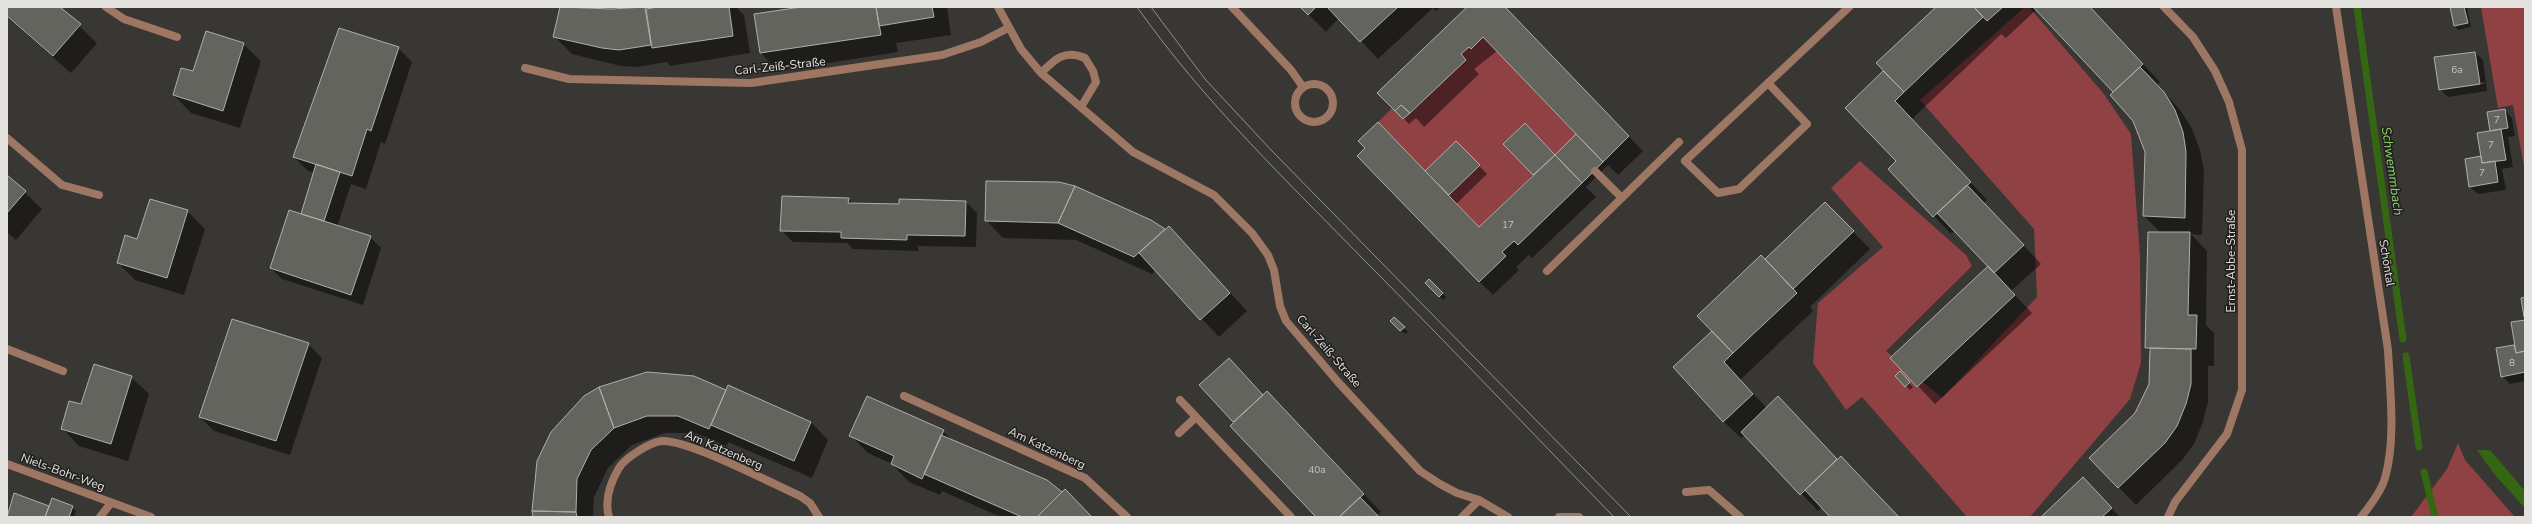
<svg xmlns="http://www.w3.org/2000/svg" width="2532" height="524" font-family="'Nunito Sans',sans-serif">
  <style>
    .green { fill: #8f4144 }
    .water { fill: #356713 }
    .shadow { fill: #0007; fill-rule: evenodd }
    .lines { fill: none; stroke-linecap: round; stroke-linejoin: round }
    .stream { stroke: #356713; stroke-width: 7 }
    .building { fill: #64645f; stroke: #afafaa }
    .service { stroke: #9d7763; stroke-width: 8 }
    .minor { stroke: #9d7763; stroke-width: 8 }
    .tram { stroke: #93928e; stroke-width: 1 }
    .labels { text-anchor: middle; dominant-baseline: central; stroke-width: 3; stroke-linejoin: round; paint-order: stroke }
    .number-label { font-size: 10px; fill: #c3c2bf }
    .street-label { font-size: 12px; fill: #e3e2df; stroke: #1f1e1c }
    .water-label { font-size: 13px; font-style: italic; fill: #93d96f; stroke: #1f1e1c }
  </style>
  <rect width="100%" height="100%" fill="#393733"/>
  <path class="green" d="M 2025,7 L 2029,7 L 2104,94 L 2131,134 L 2140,256 L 2141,363 L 2130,399 L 2030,517 L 1967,517 L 1862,397 L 1846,410 L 1813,363 L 1818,303 L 1883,247 L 1831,188 L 1860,161 L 1966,255 L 1972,266 L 1886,351 L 1942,398 L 2037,297 L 2034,229 L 1920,100 Z
    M 2481,7 L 2525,7 L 2525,172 L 2513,105 L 2498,108 Z
    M 1483,37 L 1576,134 L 1555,155 L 1525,123 L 1503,143 L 1533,175 L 1479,227 L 1449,195 L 1480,165 L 1456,141 L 1425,171 L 1378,122 L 1392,108 L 1403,119 L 1466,60 L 1461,54 L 1469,47 L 1471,49 Z
    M 2458,443 L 2465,460 L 2515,517 L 2411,517 L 2447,469 Z"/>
  <path class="water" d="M 2477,450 L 2490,450 L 2525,491 L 2525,508 L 2495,475 Z"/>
  <path class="shadow" d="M 7,7 L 59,7 L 97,43 L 71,73 L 7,17 Z
    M 561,7 L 600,7 L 612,10 L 631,7 L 647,7 L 649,9 L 664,7 L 736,7 L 744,15 L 750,53 L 670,66 L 667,62 L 637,67 L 621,66 L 572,54 L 555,37 Z
    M 807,7 L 947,7 L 951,35 L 896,43 L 898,52 L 778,71 L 761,53 L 755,15 Z
    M 1301,7 L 1440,7 L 1436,11 L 1433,8 L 1378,59 L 1339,18 L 1326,32 Z
    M 1468,7 L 1504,7 L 1643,151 L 1618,175 L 1608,165 L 1586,187 L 1596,197 L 1532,258 L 1529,255 L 1516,267 L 1519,270 L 1493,295 L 1479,281 L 1425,172 L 1456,142 L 1487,174 L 1456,204 L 1480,228 L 1535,176 L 1504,144 L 1525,124 L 1555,156 L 1582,138 L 1497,51 L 1474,69 L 1479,74 L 1424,127 L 1416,118 L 1409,124 L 1396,111 Z
    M 1937,7 L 2089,7 L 2160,82 L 2157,85 L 2181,111 L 2192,129 L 2200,150 L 2204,171 L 2202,235 L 2191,234 L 2207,251 L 2206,325 L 2214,333 L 2214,366 L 2208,366 L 2208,402 L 2203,422 L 2194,444 L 2182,460 L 2136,505 L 2090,458 L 2136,413 L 2150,384 L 2151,352 L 2146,348 L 2161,233 L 2144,216 L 2146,151 L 2134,120 L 2115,92 L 2037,9 L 2006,38 L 2001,34 L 1912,119 L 1987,200 L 1984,203 L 2041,264 L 2011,291 L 2032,313 L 1935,404 L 1918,386 L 1989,266 L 1955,230 L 1951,234 L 1889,169 L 1897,161 L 1846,108 L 1885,71 Z
    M 2451,7 L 2467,7 L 2471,27 L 2458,30 L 2455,26 Z
    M 243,44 L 261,61 L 240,128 L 191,113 L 174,95 L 194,73 Z
    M 398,48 L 412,62 L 385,144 L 381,142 L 366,189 L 351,184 L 337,227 L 370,237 L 381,248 L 363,305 L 282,279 L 271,268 L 301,215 L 315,173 L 308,171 L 294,157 Z
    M 2475,53 L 2483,60 L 2487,91 L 2448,97 L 2440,89 ZM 2485,82 L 2485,84 L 2445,90 L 2445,88 Z
    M 2504,110 L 2512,118 L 2515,136 L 2508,137 L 2513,167 L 2502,169 L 2506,190 L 2478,194 L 2470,187 L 2491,132 Z
    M 7,176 L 42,209 L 16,240 L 7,232 Z
    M 848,199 L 854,204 L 900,205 L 966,202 L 977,213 L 976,247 L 918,246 L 918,251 L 853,249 L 847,243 L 793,242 L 781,230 Z
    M 1825,203 L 1870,249 L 1810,307 L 1813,311 L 1740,380 L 1767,408 L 1795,415 L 1838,460 L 1898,517 L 1832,517 L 1822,507 L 1818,511 L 1745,435 L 1741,438 L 1723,421 L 1713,331 L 1765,261 Z
    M 187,211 L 205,229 L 184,295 L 135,280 L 118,263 L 138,240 Z
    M 1139,215 L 1165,230 L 1169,227 L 1247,311 L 1219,337 L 1156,270 L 1152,274 L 1076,240 L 1003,238 L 986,220 Z
    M 1429,280 L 1446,297 L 1443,300 L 1427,283 Z
    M 1394,318 L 1408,332 L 1405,334 L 1391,321 Z
    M 2525,321 L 2525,381 L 2510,384 L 2502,376 L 2497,349 L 2516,346 Z
    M 308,344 L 322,358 L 290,455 L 214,431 L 200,417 Z
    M 1229,359 L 1264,395 L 1284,410 L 1381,512 L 1377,515 L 1379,517 L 1317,517 L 1200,385 Z
    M 1900,373 L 1913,387 L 1910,390 L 1896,376 Z
    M 131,377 L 149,394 L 128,461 L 79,446 L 62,428 L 82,405 Z
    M 726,391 L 811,422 L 828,440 L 812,478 L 728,442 L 727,446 L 696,433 L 665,433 L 632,445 L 608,468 L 594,497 L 593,517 L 535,517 L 551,432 Z
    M 943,431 L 953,441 L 1092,517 L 1001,517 L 942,491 L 940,495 L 909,482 L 892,464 L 868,453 L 851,436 Z
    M 15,495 L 49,507 L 72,507 L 76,511 L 74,517 L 7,517 Z
    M 2100,496 L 2120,517 L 2043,517 Z"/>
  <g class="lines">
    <path class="stream" d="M 2357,7 L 2403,339
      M 2406,356 L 2419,447
      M 2424,472 L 2435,517"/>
  </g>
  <path class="building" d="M 7,7 L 60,7 L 81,24 L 53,56 L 7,16 Z
    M 560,7 L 612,9 L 645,7 L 651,45 L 619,50 L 602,48 L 553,37 Z
    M 658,7 L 729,7 L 733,36 L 652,48 L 646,9 Z
    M 801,7 L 876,7 L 881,35 L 760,53 L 754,14 Z
    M 876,7 L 932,7 L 934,17 L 879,26 Z
    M 1300,7 L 1316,7 L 1308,15 Z
    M 1327,7 L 1398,7 L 1360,42 Z
    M 1467,7 L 1505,7 L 1629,136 L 1603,162 L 1483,37 L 1471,49 L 1469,47 L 1461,54 L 1466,60 L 1410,113 L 1401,105 L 1395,111 L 1377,93 Z
    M 1936,7 L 1974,7 L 1983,17 L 1904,92 L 1876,63 Z
    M 1974,7 L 2003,7 L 1987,21 Z
    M 2033,7 L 2090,7 L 2143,64 L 2113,92 Z
    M 2450,7 L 2464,7 L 2468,23 L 2454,26 Z
    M 339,28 L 399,47 L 371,131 L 367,129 L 352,176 L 293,157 Z
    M 206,31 L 244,43 L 223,111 L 173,95 L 181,68 L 193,71 Z
    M 2475,52 L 2480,84 L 2439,90 L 2434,57 Z
    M 2140,67 L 2164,92 L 2175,110 L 2183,132 L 2186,152 L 2185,218 L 2143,216 L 2145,152 L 2133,121 L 2110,95 Z
    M 1883,71 L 1904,92 L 1895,101 L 1971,182 L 1933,217 L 1888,169 L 1896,161 L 1845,108 Z
    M 1401,105 L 1410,113 L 1403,119 L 1395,111 Z
    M 2505,109 L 2508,128 L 2490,131 L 2487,112 Z
    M 1378,122 L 1479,227 L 1555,155 L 1582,183 L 1518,245 L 1514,241 L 1502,252 L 1506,256 L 1479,282 L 1357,156 L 1365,148 L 1358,141 Z
    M 1525,123 L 1555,155 L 1533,175 L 1503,144 Z
    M 2501,129 L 2506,160 L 2482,163 L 2477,133 Z
    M 1576,134 L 1603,162 L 1582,183 L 1555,155 Z
    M 1456,141 L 1480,165 L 1449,195 L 1425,171 Z
    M 2481,156 L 2482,163 L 2495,161 L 2498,182 L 2469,187 L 2465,159 Z
    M 316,164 L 340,172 L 324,221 L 301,214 Z
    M 7,175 L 26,191 L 7,213 Z
    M 986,181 L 1059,182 L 1075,186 L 1058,223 L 985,221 Z
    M 1967,185 L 2024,245 L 1994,273 L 1937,213 Z
    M 1075,186 L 1151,220 L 1165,229 L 1134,257 L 1058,223 Z
    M 782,196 L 849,198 L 848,203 L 899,204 L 899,199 L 966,201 L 965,236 L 907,235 L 907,240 L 841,238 L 841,232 L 780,231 Z
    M 150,199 L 188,210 L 167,278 L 117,263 L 125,235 L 137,239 Z
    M 1825,202 L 1854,231 L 1793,289 L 1765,259 Z
    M 289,210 L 371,236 L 351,295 L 270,268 Z
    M 1169,226 L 1230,293 L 1200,320 L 1139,253 Z
    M 2148,232 L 2190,232 L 2188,315 L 2197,315 L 2196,349 L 2145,348 Z
    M 1761,255 L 1797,293 L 1733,353 L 1697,316 Z
    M 1988,266 L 2015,295 L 1917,387 L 1890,358 Z
    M 1429,279 L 1443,293 L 1439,297 L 1425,283 Z
    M 2525,297 L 2525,317 L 2524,317 L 2521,298 Z
    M 1394,317 L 1405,327 L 1400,331 L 1390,321 Z
    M 232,319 L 309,343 L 276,441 L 199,417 Z
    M 2525,320 L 2525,351 L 2516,353 L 2511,322 Z
    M 1712,331 L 1733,353 L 1724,362 L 1753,394 L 1723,422 L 1673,367 Z
    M 2514,345 L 2516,353 L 2525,351 L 2525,372 L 2501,377 L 2496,348 Z
    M 2150,348 L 2191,349 L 2191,384 L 2186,404 L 2177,426 L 2165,443 L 2118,488 L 2089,458 L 2135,413 L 2149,384 Z
    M 1229,358 L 1263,395 L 1233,422 L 1199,385 Z
    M 94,364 L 132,376 L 111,444 L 61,429 L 69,401 L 81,404 Z
    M 1900,371 L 1910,382 L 1905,387 L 1895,376 Z
    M 647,372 L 694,376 L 726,390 L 709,429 L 678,416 L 647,416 L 614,428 L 599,387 Z
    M 728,385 L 811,422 L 794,461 L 711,425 Z
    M 599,387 L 614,428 L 591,450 L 577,479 L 576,512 L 532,511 L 537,461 L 551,432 L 584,396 Z
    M 1267,391 L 1364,494 L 1339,517 L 1316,517 L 1230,426 Z
    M 867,396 L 944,430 L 922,479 L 891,464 L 894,456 L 849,436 Z
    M 1778,396 L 1837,459 L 1800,495 L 1741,432 Z
    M 941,435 L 1047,480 L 1062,492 L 1037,517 L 1022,517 L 924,474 Z
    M 1841,456 L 1853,469 L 1899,517 L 1830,517 L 1805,490 Z
    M 2083,477 L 2112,508 L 2102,517 L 2041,517 Z
    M 1065,489 L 1092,517 L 1037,517 Z
    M 14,493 L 49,506 L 45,517 L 7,517 Z
    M 1360,497 L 1379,517 L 1339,517 Z
    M 52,498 L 73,506 L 69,517 L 45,517 Z
    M 532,511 L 576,512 L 577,517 L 533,517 Z"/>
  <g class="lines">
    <path class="service" d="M 1685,161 L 1718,193 L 1739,189 L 1807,124 L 1768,83
      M 1595,171 L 1622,198
      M 1547,271 L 1679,142
      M 904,396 L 1085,478 L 1127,517
      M 1559,517 L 1579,517"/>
    <path class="minor" d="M 106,7 L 124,19 L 177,37
      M 998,7 L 1021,49 L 1041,73 L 1133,152 L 1214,195 L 1252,233 L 1268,255 L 1274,270 L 1280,306 L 1286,321 L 1338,382 L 1420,471 L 1440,484 L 1457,493 L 1479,500 L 1508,517
      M 1232,7 L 1291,70 L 1303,87
      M 2164,7 L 2193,37 L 2215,71 L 2229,102 L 2242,150 L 2242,390 L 2227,434 L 2175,502 L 2168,517
      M 2336,7 L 2388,350 C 2390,390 2396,440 2385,478 C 2381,492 2370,506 2361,517
      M 525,68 L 569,79 L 751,83 L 942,55 L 981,42 L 1008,28
      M 1041,73 C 1055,59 1065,49 1085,58 L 1093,71 L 1096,82 L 1081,107
      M1295 103a19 19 0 1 1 38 0a19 19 0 1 1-38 0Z
      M 7,138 L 62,185 L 99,195
      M 1685,161 L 1849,7
      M 7,349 L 63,371
      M 1180,400 L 1291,517
      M 1179,433 L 1196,417
      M 7,464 L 151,517
      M 1686,492 L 1709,490 L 1740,517
      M 100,517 L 111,503
      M 609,517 C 604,499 610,483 619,468 C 625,458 650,442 662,441 C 687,439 773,484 800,496 L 810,503 L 819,517
      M 1462,517 L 1479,500"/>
    <path class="tram" d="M 1137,7 C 1204,102 1288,182 1369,265 C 1452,348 1532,433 1614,517
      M 1151,7 L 1205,79 L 1272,151 L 1631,517"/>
  </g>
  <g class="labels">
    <g class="number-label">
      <text x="2457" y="70">6a</text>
      <text x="2497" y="120">7</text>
      <text x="2491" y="145">7</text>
      <text x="2482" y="173">7</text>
      <text x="1508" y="225">17</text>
      <text x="2512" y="363">8</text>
      <text x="1317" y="470">40a</text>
    </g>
    <g class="street-label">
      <text transform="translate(780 66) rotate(-6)">Carl-Zeiß-Straße</text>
      <text transform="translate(2231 261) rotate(-90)">Ernst-Abbe-Straße</text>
      <text transform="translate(2387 263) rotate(81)">Schöntal</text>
      <text transform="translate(1329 351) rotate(49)">Carl-Zeiß-Straße</text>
      <text transform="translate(1047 448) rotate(25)">Am Katzenberg</text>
      <text transform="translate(724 450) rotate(23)">Am Katzenberg</text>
      <text transform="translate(63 472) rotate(20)">Niels-Bohr-Weg</text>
    </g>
    <g class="water-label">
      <text transform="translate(2392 171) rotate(82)">Schwemmbach</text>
    </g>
  </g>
  <rect width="2532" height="524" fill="none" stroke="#e3e2df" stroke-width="16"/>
</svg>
